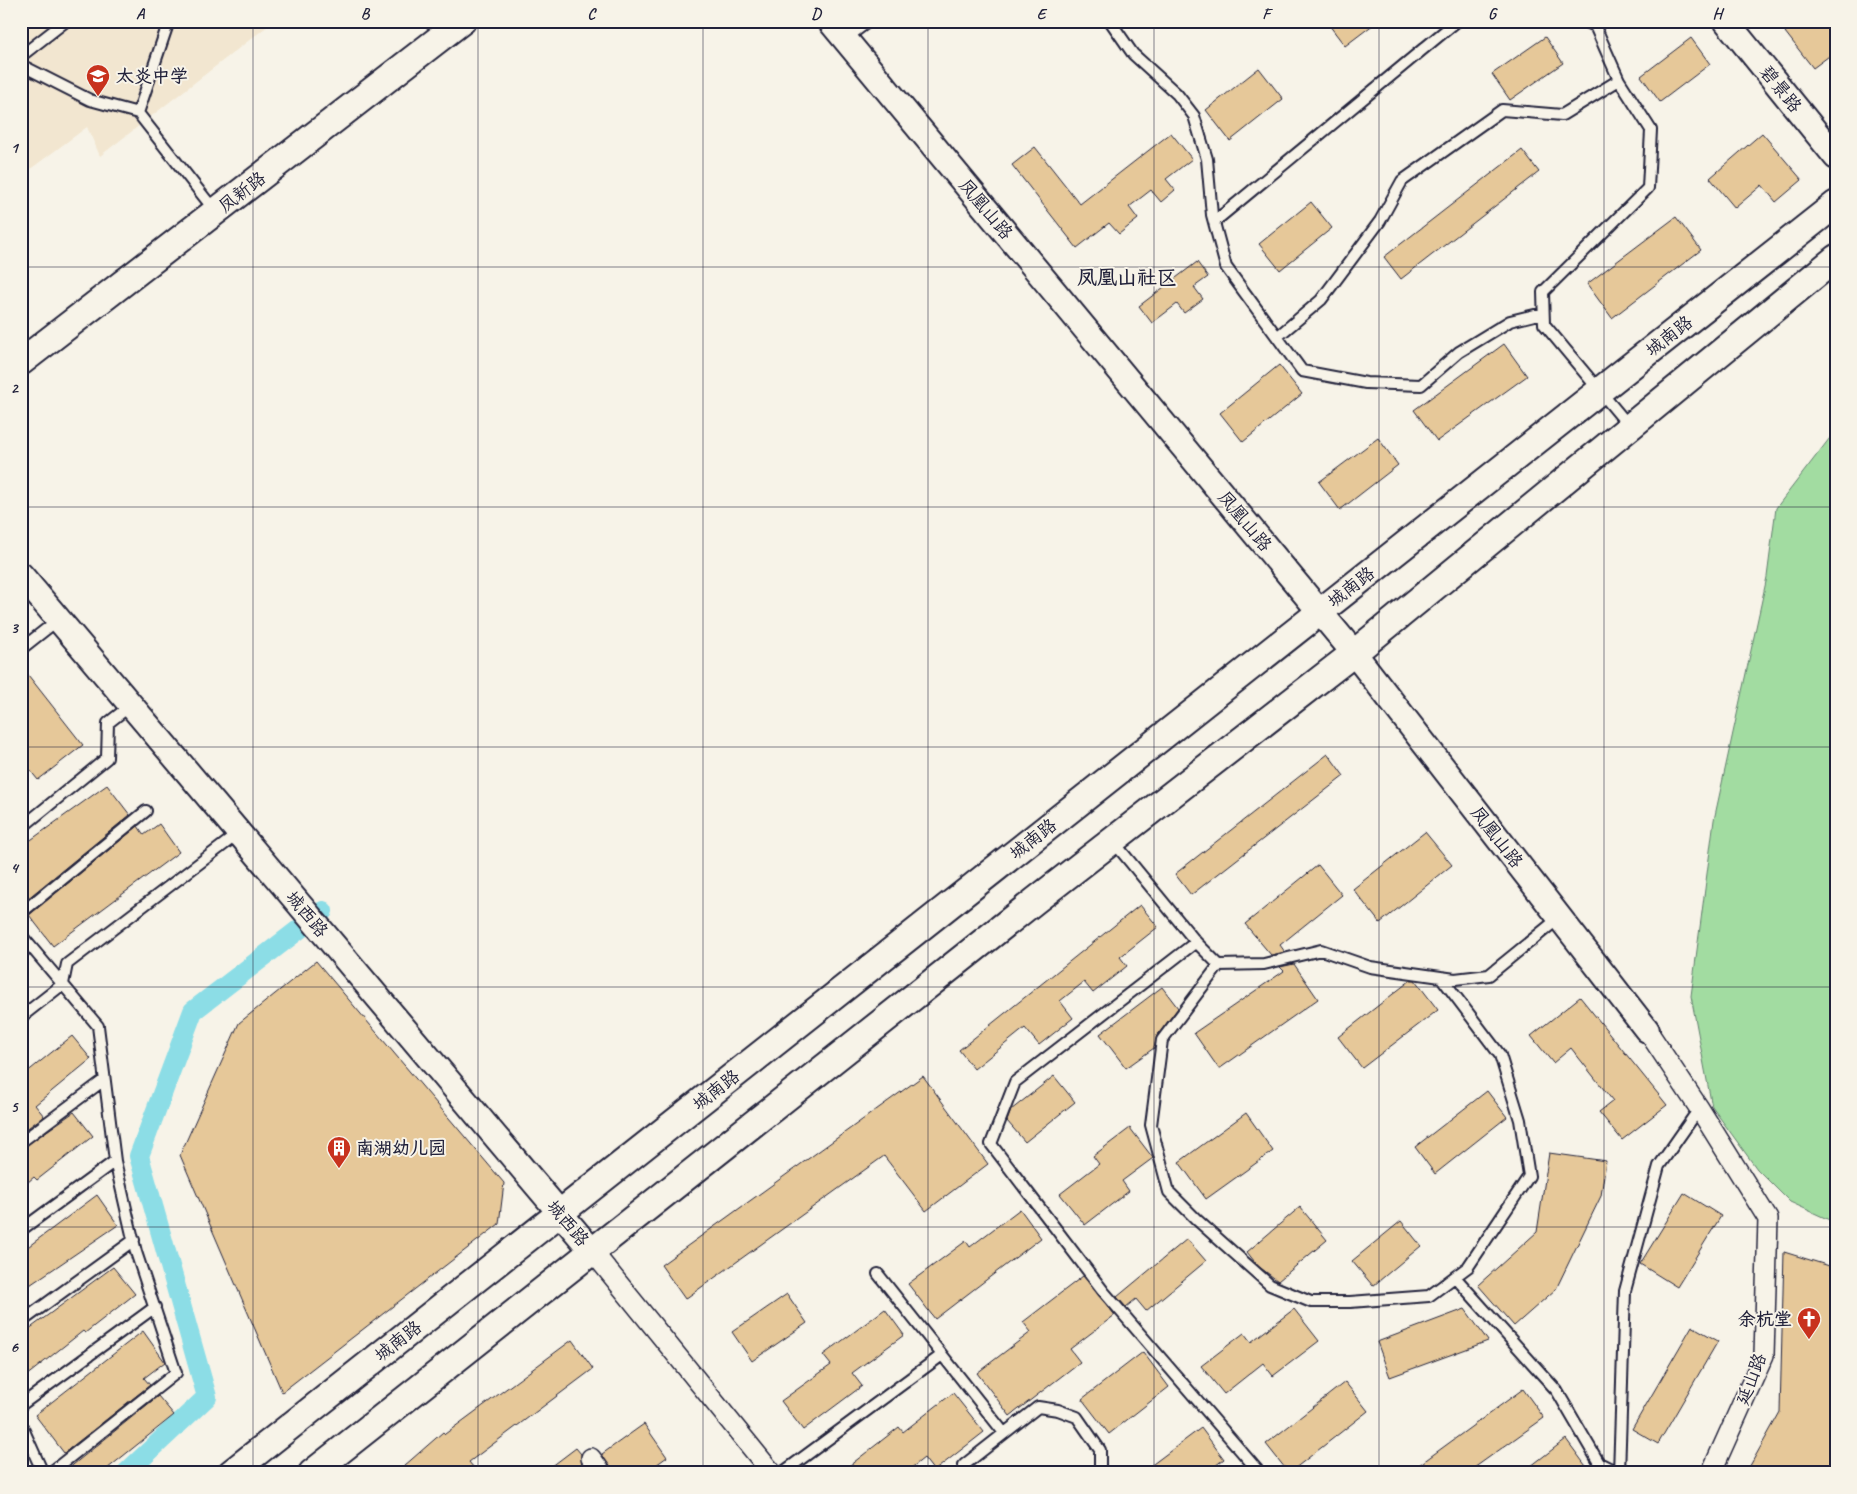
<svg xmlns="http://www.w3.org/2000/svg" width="1857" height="1494" font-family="Caveat,'LXGW WenKai TC',sans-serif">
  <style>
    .built { fill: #f2e6d0 }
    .green { fill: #a2dca1; stroke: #627f6e }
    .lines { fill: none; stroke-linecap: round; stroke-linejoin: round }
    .canal { stroke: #8cdde6; stroke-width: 20 }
    .building { fill: #e6c899; stroke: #22223b }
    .service-casing { stroke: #22223b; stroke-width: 14 }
    .minor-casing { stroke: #22223b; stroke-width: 22 }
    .tertiary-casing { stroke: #22223b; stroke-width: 28 }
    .secondary-casing { stroke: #22223b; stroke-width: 30 }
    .service { stroke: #f7f3e8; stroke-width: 10 }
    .minor { stroke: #f7f3e8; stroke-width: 19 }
    .tertiary { stroke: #f7f3e8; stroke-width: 24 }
    .secondary { stroke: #f7f3e8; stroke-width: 26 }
    .grid { fill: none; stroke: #22223b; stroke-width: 1; stroke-opacity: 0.55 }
    .labels { text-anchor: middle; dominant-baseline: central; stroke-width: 4; stroke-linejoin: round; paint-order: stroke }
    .poi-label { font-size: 18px; font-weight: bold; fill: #22223b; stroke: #f7f3e8; text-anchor: start }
    .street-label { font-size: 18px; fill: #22223b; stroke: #f7f3e8 }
    .quarter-label { font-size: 20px; font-weight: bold; fill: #22223b; stroke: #f7f3e8 }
    .neatline { fill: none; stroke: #22223b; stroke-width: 2 }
    .grid-label { font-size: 16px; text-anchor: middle; font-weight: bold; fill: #22223b }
  </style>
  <rect width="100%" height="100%" fill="#f7f3e8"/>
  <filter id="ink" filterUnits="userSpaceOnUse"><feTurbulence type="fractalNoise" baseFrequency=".02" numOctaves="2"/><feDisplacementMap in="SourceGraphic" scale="10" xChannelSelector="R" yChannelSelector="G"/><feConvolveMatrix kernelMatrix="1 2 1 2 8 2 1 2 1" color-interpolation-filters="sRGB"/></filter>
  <g filter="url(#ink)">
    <path class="built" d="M 21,21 L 274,21 L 100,156 L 87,127 L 21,176 Z"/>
    <path class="green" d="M 1836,430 L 1836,1223 L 1790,1202 L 1757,1169 L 1712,1107 L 1691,996 L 1714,820 L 1767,577 L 1776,508 Z"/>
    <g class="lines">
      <path class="canal" d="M 126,1473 L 207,1397 L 139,1156 L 193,1011 L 323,911"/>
    </g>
    <path class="building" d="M 1326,21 L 1378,21 L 1345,46 Z
      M 1800,21 L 1836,21 L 1836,51 L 1813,68 L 1785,32 Z
      M 1545,37 L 1563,63 L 1510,100 L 1492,74 Z
      M 1691,38 L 1710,64 L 1660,102 L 1641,76 Z
      M 1259,68 L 1283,99 L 1230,141 L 1206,110 Z
      M 1171,133 L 1192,159 L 1166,179 L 1175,190 L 1161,202 L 1151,190 L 1129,207 L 1138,219 L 1119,234 L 1109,223 L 1077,248 L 1012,165 L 1035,147 L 1080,204 Z
      M 1762,133 L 1802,180 L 1776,202 L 1762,185 L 1735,208 L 1710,178 Z
      M 1522,150 L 1539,172 L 1401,279 L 1384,257 Z
      M 1311,202 L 1332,228 L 1280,270 L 1259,244 Z
      M 1676,217 L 1701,250 L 1612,318 L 1587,284 Z
      M 1197,262 L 1208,277 L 1194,287 L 1203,299 L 1184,313 L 1177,304 L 1152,323 L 1139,306 Z
      M 1504,344 L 1527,376 L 1437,441 L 1414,410 Z
      M 1279,365 L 1302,394 L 1243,442 L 1220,413 Z
      M 1378,438 L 1398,465 L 1340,510 L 1319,482 Z
      M 21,666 L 83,745 L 38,780 L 21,759 Z
      M 1328,754 L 1344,776 L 1191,895 L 1175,874 Z
      M 107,785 L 130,815 L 21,904 L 21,847 Z
      M 159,824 L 179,852 L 53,946 L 29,915 L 138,826 L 144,835 Z
      M 1425,832 L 1452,865 L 1380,923 L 1353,889 Z
      M 1318,865 L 1342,895 L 1280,945 L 1285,952 L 1271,955 L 1245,924 Z
      M 1140,905 L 1158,927 L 1120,957 L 1127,966 L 1093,993 L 1084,982 L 1060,1001 L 1073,1018 L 1039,1045 L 1025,1028 L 974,1069 L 959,1050 Z
      M 316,961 L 504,1183 L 499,1224 L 282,1392 L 180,1155 L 239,1023 Z
      M 1294,964 L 1318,999 L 1219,1069 L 1194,1033 L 1284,971 L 1280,967 Z
      M 1411,980 L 1415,980 L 1438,1010 L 1362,1068 L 1338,1037 Z
      M 1162,987 L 1178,1008 L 1157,1036 L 1154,1048 L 1126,1068 L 1100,1034 Z
      M 1580,997 L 1667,1105 L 1622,1140 L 1599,1112 L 1613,1101 L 1571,1048 L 1553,1063 L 1531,1036 Z
      M 72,1036 L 91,1059 L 35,1105 L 44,1116 L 21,1133 L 21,1077 Z
      M 923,1076 L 988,1164 L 926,1211 L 884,1156 L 685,1299 L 661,1265 Z
      M 1054,1076 L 1075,1102 L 1025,1142 L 1007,1121 L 1011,1110 Z
      M 1487,1091 L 1507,1117 L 1435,1174 L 1415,1147 Z
      M 74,1112 L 93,1136 L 37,1180 L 34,1177 L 21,1188 L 21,1149 Z
      M 1246,1113 L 1273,1151 L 1206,1199 L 1179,1162 Z
      M 1130,1128 L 1153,1158 L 1122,1181 L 1129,1191 L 1085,1225 L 1060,1194 L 1099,1164 L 1093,1156 Z
      M 1549,1153 L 1606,1161 L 1601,1196 L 1556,1289 L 1514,1326 L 1478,1285 L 1537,1232 Z
      M 1684,1193 L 1721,1216 L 1677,1287 L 1640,1264 Z
      M 97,1195 L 118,1225 L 21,1291 L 21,1252 Z
      M 1300,1207 L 1327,1240 L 1278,1281 L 1258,1266 L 1247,1252 Z
      M 1020,1209 L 1041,1238 L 935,1319 L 908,1284 L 966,1241 L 970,1247 Z
      M 1401,1221 L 1421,1246 L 1373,1286 L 1352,1261 Z
      M 1187,1239 L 1206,1261 L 1146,1311 L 1136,1299 L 1126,1307 L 1117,1297 Z
      M 1784,1252 L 1836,1268 L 1836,1473 L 1746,1473 L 1780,1412 Z
      M 113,1267 L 135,1294 L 85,1333 L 83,1331 L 21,1380 L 21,1335 Z
      M 1083,1276 L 1115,1315 L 1070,1349 L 1080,1362 L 1010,1416 L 977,1373 L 1031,1332 L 1023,1322 Z
      M 787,1294 L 807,1323 L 752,1361 L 732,1332 Z
      M 885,1309 L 904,1335 L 852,1373 L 862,1386 L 803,1430 L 781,1401 L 831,1365 L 823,1355 Z
      M 1294,1309 L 1319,1341 L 1273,1376 L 1263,1363 L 1224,1394 L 1201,1366 L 1244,1333 L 1251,1342 Z
      M 1465,1309 L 1488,1341 L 1390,1377 L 1377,1342 Z
      M 1692,1326 L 1718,1341 L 1658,1444 L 1632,1429 Z
      M 143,1331 L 165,1362 L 144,1378 L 150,1385 L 64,1453 L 35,1415 Z
      M 572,1340 L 593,1369 L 469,1462 L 478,1473 L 396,1473 L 443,1432 L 445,1434 Z
      M 1143,1352 L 1169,1387 L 1109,1434 L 1082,1399 Z
      M 1345,1382 L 1368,1411 L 1289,1473 L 1266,1444 Z
      M 1523,1389 L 1544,1418 L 1467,1473 L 1408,1473 Z
      M 953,1393 L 984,1432 L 934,1471 L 924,1458 L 905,1473 L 840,1473 L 899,1427 L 903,1432 Z
      M 158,1396 L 174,1415 L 102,1473 L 63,1473 Z
      M 644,1424 L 667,1457 L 645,1473 L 613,1473 L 602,1454 Z
      M 1201,1428 L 1224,1459 L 1206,1473 L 1141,1473 Z
      M 1566,1439 L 1591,1473 L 1522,1473 Z
      M 576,1448 L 581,1454 L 582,1464 L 588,1473 L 543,1473 Z"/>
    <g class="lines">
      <g class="service-casing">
        <path id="service" d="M 169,21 L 138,113 L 215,211
          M 1110,21 L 1133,54 L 1177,94 L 1194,116 L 1207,159 L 1212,215 L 1226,267 L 1302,371 L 1366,383 L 1421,385 L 1459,352 L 1510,321 L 1543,313
          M 1584,21 L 1595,26 L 1619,80 L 1651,130 L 1648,188 L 1543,292 L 1544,324 L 1629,426
          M 845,39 L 869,21
          M 21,56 L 66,21
          M 21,65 L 90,100 L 138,113
          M 1214,222 L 1457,21
          M 1277,337 L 1321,300 L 1380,221 L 1402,181 L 1502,110 L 1562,115 L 1619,80
          M 21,649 L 59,619
          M 21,828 L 107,758 L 108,723 L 131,705
          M 1113,841 L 1196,942 L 1015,1082 L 991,1144 L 1104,1292 L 1260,1473
          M 21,913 L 146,811
          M 21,935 L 98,1026 L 115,1161 L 136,1252 L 176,1373 L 50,1473
          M 1196,942 L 1219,965 L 1264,964 L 1321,950 L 1370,967 L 1455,979 L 1489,975 L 1559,918
          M 1219,965 L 1162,1040 L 1151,1125 L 1169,1192 L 1197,1220 L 1270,1285 L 1311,1302 L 1350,1302 L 1429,1296 L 1468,1267 L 1529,1176 L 1520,1120 L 1500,1055 L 1441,977
          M 21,1017 L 63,984 L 67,964 L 239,833
          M 21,1142 L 104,1080
          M 21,1230 L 115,1161
          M 878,1274 L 1004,1433
          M 1455,1277 L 1557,1391 L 1599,1463 L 1619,1473
          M 21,1322 L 134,1240
          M 21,1405 L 155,1307
          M 21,1424 L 43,1473
          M 782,1473 L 942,1355
          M 964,1473 L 964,1465 L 1038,1407 L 1058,1410 L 1077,1417 L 1100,1450 L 1100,1473
          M 1619,1473 L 1625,1291 L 1659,1166 L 1701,1106"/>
      </g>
      <g class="minor-casing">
        <path id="minor" d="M 1647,1030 L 1699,1108 L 1768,1219 L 1764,1355 L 1711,1473
          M 593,1252 L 772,1473
          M 591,1458 L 602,1473"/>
      </g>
      <g class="tertiary-casing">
        <path id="tertiary" d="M 830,21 L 1354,653 L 1647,1030
          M 1726,21 L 1836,157
          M 21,575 L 593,1252"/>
      </g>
      <g class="secondary-casing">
        <path id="secondary" d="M 21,362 L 462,21
          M 231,1473 L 1836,204
          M 312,1473 L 1036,900 L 1354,653 L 1836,258"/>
      </g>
      <use href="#service" class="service"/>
      <use href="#minor" class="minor"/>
      <use href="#tertiary" class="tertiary"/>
      <use href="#secondary" class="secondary"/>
    </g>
  </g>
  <path class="grid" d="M 253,21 L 253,1473M 478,21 L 478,1473M 703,21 L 703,1473M 928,21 L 928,1473M 1154,21 L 1154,1473M 1379,21 L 1379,1473M 1604,21 L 1604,1473M 21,267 L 1836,267M 21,507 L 1836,507M 21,747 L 1836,747M 21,987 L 1836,987M 21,1227 L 1836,1227"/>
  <defs>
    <g id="school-pin" transform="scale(1.25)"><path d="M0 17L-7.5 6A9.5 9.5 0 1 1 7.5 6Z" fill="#c8321e" stroke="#f7f3e8"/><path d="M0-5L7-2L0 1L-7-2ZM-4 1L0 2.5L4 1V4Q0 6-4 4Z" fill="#fff"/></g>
    <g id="building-pin" transform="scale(1.25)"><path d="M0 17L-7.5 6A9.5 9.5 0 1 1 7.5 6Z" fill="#c8321e" stroke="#f7f3e8"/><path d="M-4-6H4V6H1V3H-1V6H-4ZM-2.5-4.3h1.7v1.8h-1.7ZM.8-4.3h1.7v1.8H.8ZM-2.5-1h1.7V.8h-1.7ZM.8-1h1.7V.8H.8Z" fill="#fff"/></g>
    <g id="church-pin" transform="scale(1.25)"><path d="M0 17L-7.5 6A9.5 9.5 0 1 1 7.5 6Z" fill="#c8321e" stroke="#f7f3e8"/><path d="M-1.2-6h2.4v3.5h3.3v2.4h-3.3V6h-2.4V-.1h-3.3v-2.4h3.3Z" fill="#fff"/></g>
  </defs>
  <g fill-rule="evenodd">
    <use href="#school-pin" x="98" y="76"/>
    <use href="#building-pin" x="339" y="1148"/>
    <use href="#church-pin" x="1809" y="1319"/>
  </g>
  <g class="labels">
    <g class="poi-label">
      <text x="116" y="76">太炎中学</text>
      <text x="356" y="1148">南湖幼儿园</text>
      <text x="1792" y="1319" text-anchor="end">余杭堂</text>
    </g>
    <g class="street-label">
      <text transform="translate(1781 89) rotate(51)">碧景路</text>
      <text transform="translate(242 192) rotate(-38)">凤新路</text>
      <text transform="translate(986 209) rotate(50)">凤凰山路</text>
      <text transform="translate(1669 336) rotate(-38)">城南路</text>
      <text transform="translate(1245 521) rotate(50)">凤凰山路</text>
      <text transform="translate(1351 587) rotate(-38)">城南路</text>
      <text transform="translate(1497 837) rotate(52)">凤凰山路</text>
      <text transform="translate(1033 839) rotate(-38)">城南路</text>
      <text transform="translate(307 914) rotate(50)">城西路</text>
      <text transform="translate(716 1090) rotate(-38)">城南路</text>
      <text transform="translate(568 1223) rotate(50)">城西路</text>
      <text transform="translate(398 1341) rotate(-38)">城南路</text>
      <text transform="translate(1751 1379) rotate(-69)">延山路</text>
    </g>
    <g class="quarter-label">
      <text x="1127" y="277">凤凰山社区</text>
    </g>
  </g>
  <rect width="1857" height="1494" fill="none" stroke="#f7f3e8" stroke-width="55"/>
  <rect x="28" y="28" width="1802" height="1438" class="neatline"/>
  <g class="grid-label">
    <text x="140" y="19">A</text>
    <text x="365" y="19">B</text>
    <text x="591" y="19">C</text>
    <text x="816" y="19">D</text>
    <text x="1041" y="19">E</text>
    <text x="1266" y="19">F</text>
    <text x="1492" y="19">G</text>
    <text x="1717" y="19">H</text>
    <text x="14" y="153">1</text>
    <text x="14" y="393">2</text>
    <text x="14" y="633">3</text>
    <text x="14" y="873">4</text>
    <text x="14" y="1112">5</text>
    <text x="14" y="1352">6</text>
  </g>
</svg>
